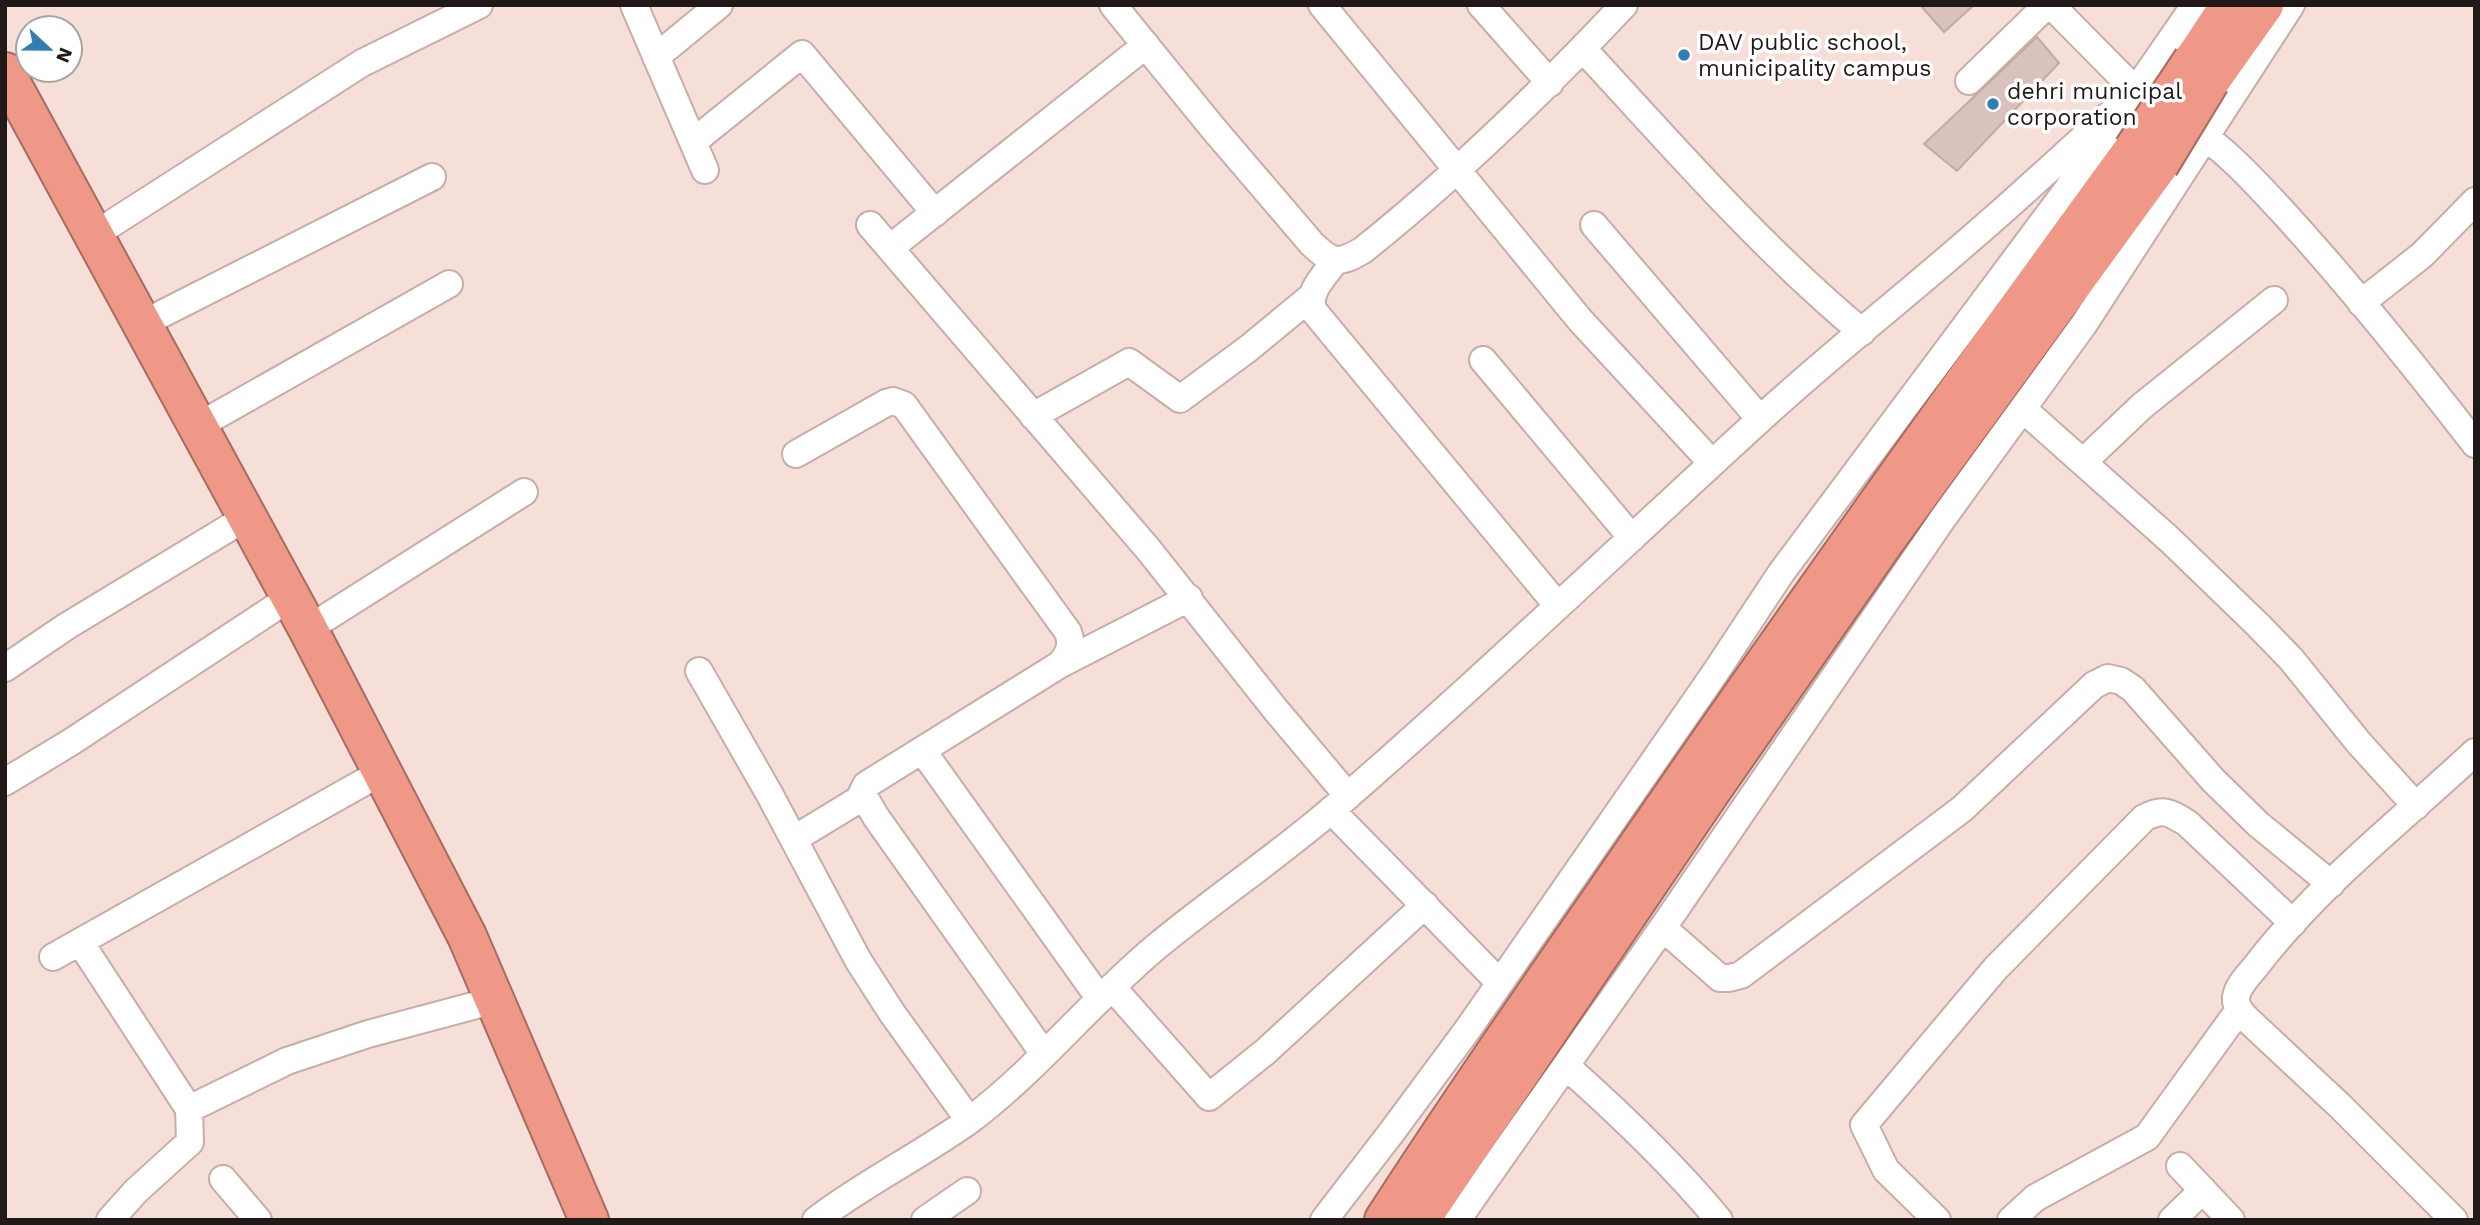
<svg xmlns="http://www.w3.org/2000/svg" width="2480" height="1225" font-family="'Work Sans',sans-serif">
  <style>
    .building { fill: #d9c2be; stroke: #c1aaa6; stroke-width: 2 }
    .lines { fill: none; stroke-linecap: round; stroke-linejoin: round }
    .minor-casing { stroke: #c5aeaa; stroke-width: 30 }
    .highway-casing { stroke: #a76c60; stroke-width: 42 }
    .minor { stroke: #fff; stroke-width: 26 }
    .highway { stroke: #ef9888; stroke-width: 38 }
    .highway-bridge-casing { stroke: #a76c60; stroke-width: 42; stroke-linecap: butt }
    .highway-bridge { stroke: #ef9888; stroke-width: 38 }
    .poi-dot { fill: #317fb1; stroke: #fff; stroke-width: 2.5 }
    .labels { text-anchor: middle; dominant-baseline: central; stroke-width: 7; stroke-linejoin: round; paint-order: stroke }
    .poi-label { font-size: 23px; fill: #211917; stroke: #fff; text-anchor: start }
  </style>
  <rect width="100%" height="100%" fill="#f6ded9"/>
  <path class="building" d="M 1920,5 L 1974,5 L 1944,32 Z
    M 2037,37 L 2059,63 L 1957,171 L 1924,144 Z"/>
  <g class="lines">
    <g class="minor-casing">
      <path id="minor" d="M 634,5 L 705,170
        M 1113,5 L 1212,127 L 1312,244 C 1332,263 1338,265 1363,250 C 1457,175 1542,92 1624,5
        M 1322,5 L 1580,320 L 1712,463
        M 1481,5 L 1550,83
        M 2051,5 L 2131,86 L 2152,101
        M 1583,49 C 1673,146 1760,247 1862,332
        M 656,57 L 719,5
        M 1969,81 L 2047,5
        M 2193,128 C 2227,151 2254,181 2282,211 C 2350,285 2413,364 2475,444
        M 693,142 L 802,54 L 935,213
        M 870,225 L 1148,549 L 1275,709 L 1348,796
        M 1594,225 L 1760,419
        M 94,235 L 362,63 L 479,5
        M 890,248 L 1146,45
        M 1335,261 C 1325,276 1307,291 1313,310 L 1558,606
        M 2361,303 L 2422,255 L 2475,201
        M 142,324 L 432,177
        M 1483,360 L 1632,538
        M 2023,409 L 2170,540 L 2258,625 L 2291,659 L 2359,743 L 2416,806
        M 1033,416 L 1129,362 L 1180,399 L 1249,348 L 1312,296
        M 198,426 L 449,284
        M 796,454 L 886,403 L 893,401 L 904,405 L 1068,632 C 1073,645 1069,655 1059,665 L 866,785 L 862,793 L 876,817 L 1044,1054
        M 2083,462 L 2142,406 L 2274,300
        M 308,629 L 524,492
        M 1059,665 L 1189,598
        M 5,668 L 67,626 L 247,517
        M 699,671 L 770,795 L 858,960 L 892,1013 L 969,1120
        M 922,750 L 1100,999
        M 5,782 L 71,742 L 291,597
        M 1331,810 L 1500,983
        M 794,839 L 863,797
        M 1663,928 L 1720,978 L 1729,978 L 1741,975 L 1962,809 L 2094,685 L 2108,678 L 2121,681 L 2133,689 L 2213,780 L 2258,824 L 2331,884
        M 80,942 L 189,1109 L 190,1142 L 136,1191 L 110,1220
        M 53,957 L 382,772
        M 1112,987 L 1209,1097 L 1265,1052 L 1425,905
        M 1566,1066 C 1620,1114 1673,1164 1719,1220
        M 189,1109 L 287,1061 L 368,1034 L 495,1000
        M 2180,1166 L 2231,1220
        M 223,1179 L 258,1220
        M 816,1220 C 864,1183 920,1156 970,1120 C 1038,1069 1091,1001 1156,947 C 1214,899 1277,857 1335,807 C 1478,683 1615,552 1755,424 C 1823,361 1897,303 1967,242 C 2025,193 2079,140 2137,91
        M 925,1220 L 967,1191
        M 1324,1220 L 1391,1133 L 1468,1029 L 1715,673 L 1781,573 L 2067,190 L 2195,5
        M 1457,1220 L 1666,923 L 1943,518 L 2084,324 L 2291,5
        M 1937,1220 L 1886,1170 L 1864,1125 L 1995,969 L 2144,818 C 2163,808 2169,812 2187,823 L 2293,923
        M 2011,1220 L 2035,1198 L 2147,1137 L 2239,1010
        M 2172,1220 L 2203,1190
        M 2454,1220 L 2340,1106 L 2248,1020 C 2242,1014 2235,1007 2236,997 C 2238,985 2249,975 2256,966 C 2318,885 2401,821 2475,752"/>
    </g>
    <g class="highway-casing">
      <path id="highway" d="M 2195,58 L 2230,5
        M 5,72 L 308,629 L 467,936 L 589,1220
        M 2210,81 L 2264,5
        M 1384,1220 C 1455,1110 1530,1002 1605,894 C 1777,643 1954,395 2133,150
        M 1420,1220 L 1711,791 L 1885,541 L 2159,165"/>
    </g>
    <use href="#minor" class="minor"/>
    <use href="#highway" class="highway"/>
    <g class="highway-bridge-casing">
      <path id="highway-bridge" d="M 2133,150 L 2193,60
        M 2159,165 L 2210,81"/>
    </g>
    <use href="#highway-bridge" class="highway-bridge"/>
  </g>
  <g class="poi-dot">
    <circle cx="1684" cy="55" r="7"/>
    <circle cx="1993" cy="104" r="7"/>
  </g>
  <g class="labels">
    <g class="poi-label">
      <text x="1698" y="42">DAV public school,<tspan x="1698" dy="26">municipality campus</tspan></text>
      <text x="2007" y="91">dehri municipal<tspan x="2007" dy="26">corporation</tspan></text>
    </g>
  </g>
  <rect width="2480" height="1225" fill="none" stroke="#211917" stroke-width="14"/>
  <g transform="translate(49 49) rotate(112)"><circle r="33" fill="#ffffff" stroke="#a6a3a2" stroke-width="2"/>
  <path d="M0-5L12 26L0 18L-12 26Z" fill="#317fb1"/>
  <text y="-10" font-size="19" font-weight="bold" text-anchor="middle" fill="#211917">N</text>
  </g>
</svg>
